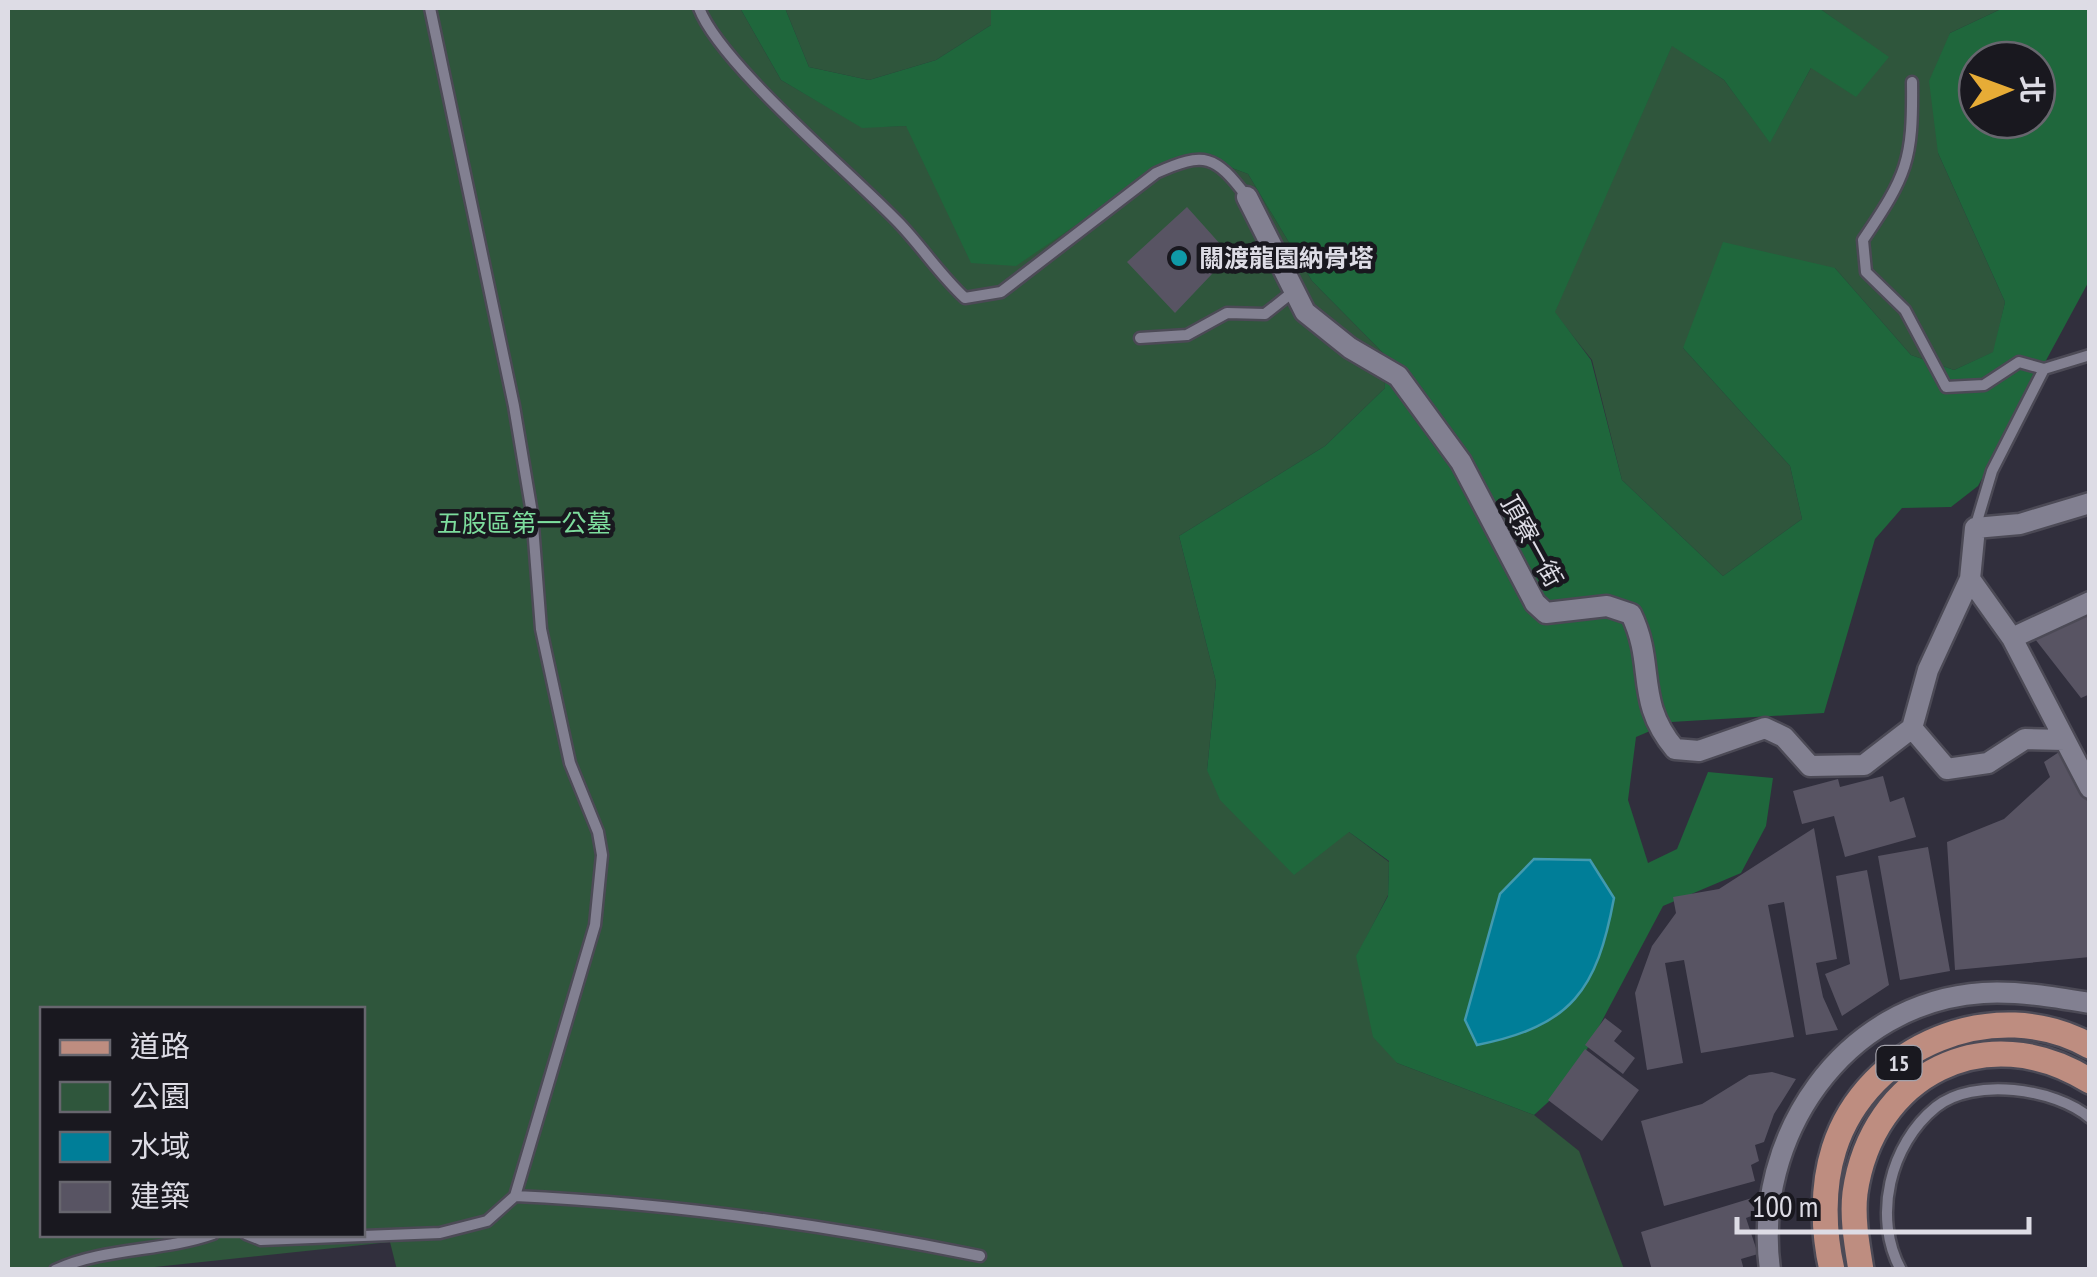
<svg xmlns="http://www.w3.org/2000/svg" width="2097" height="1277" font-family="'PT Sans Narrow','Noto Sans TC',sans-serif">
  <style>
    .green { fill: #2f563c; fill-rule: evenodd }
    .forest { fill: #1f673c; fill-rule: evenodd }
    .water { fill: #007e98; stroke: #429aaf; stroke-width: 2.5 }
    .building { fill: #585463 }
    .lines { fill: none; stroke-linecap: round; stroke-linejoin: round }
    .lane-casing { stroke: #4c4a56; stroke-width: 15 }
    .street-casing { stroke: #4c4a56; stroke-width: 25 }
    .primary-casing { stroke: #4c4a56; stroke-width: 30 }
    .lane { stroke: #828091; stroke-width: 10 }
    .street { stroke: #828091; stroke-width: 20 }
    .primary { stroke: #be8d80; stroke-width: 25 }
    .culture-dot { fill: #0f9aa8; stroke: #19181f; stroke-width: 4 }
    .labels { text-anchor: middle; dominant-baseline: central; stroke-width: 9; stroke-linejoin: round; paint-order: stroke }
    .shield { fill: #19181f; stroke: #a2a1aa; stroke-width: 2.5 }
    .shield-label { font-size: 22px; font-weight: bold; fill: #dddce5 }
    .poi-label { font-size: 25px; font-weight: bold; fill: #dddce5; stroke: #19181f; text-anchor: start }
    .park-label { font-size: 25px; fill: #7ddd9d; stroke: #19181f }
    .street-label { font-size: 25px; fill: #dddce5; stroke: #19181f }
  </style>
  <rect width="100%" height="100%" fill="#312f3d"/>
  <path class="green" d="M 8,8 L 740,8 L 781,80 L 862,127 L 905,126 L 1148,176 L 1216,162 L 1248,174 L 1312,281 L 1384,354 L 1385,388 L 1325,446 L 1179,536 L 1216,682 L 1207,770 L 1349,832 L 1389,862 L 1388,895 L 1357,956 L 1397,1063 L 1534,1115 L 1579,1151 L 1624,1269 L 397,1270 L 390,1242 L 136,1269 L 8,1269 ZM 42,1010 L 362,1010 L 362,1234 L 42,1234 Z
    M 785,8 L 991,8 L 991,25 L 936,60 L 869,80 L 809,67 Z
    M 1819,8 L 2003,8 L 1950,33 L 1938,153 L 2005,302 L 1994,352 L 1954,370 L 1911,355 L 1835,268 L 1683,348 L 1790,466 L 1802,519 L 1723,576 L 1622,480 L 1592,360 L 1554,312 L 1672,45 L 1724,80 L 1770,142 L 1811,68 L 1888,58 Z"/>
  <path class="forest" d="M 740,8 L 785,8 L 809,67 L 869,80 L 936,60 L 991,25 L 991,8 L 1819,8 L 1889,57 L 1856,97 L 1811,68 L 1770,143 L 1724,80 L 1672,46 L 1555,312 L 1591,360 L 1622,480 L 1723,576 L 1802,519 L 1790,466 L 1683,348 L 1723,242 L 1835,268 L 1911,355 L 1954,370 L 1993,352 L 2005,302 L 1938,153 L 1929,81 L 1950,33 L 2003,8 L 2089,8 L 2089,281 L 1978,486 L 1951,507 L 1902,508 L 1875,539 L 1824,713 L 1671,722 L 1636,737 L 1628,800 L 1648,863 L 1677,849 L 1708,772 L 1773,778 L 1766,826 L 1741,873 L 1663,906 L 1569,1083 L 1534,1115 L 1397,1063 L 1373,1037 L 1356,956 L 1388,896 L 1389,861 L 1349,832 L 1294,875 L 1220,800 L 1207,770 L 1216,682 L 1179,536 L 1325,446 L 1385,388 L 1384,354 L 1312,281 L 1248,174 L 1216,162 L 1148,176 L 1016,266 L 971,263 L 906,126 L 862,128 L 781,80 ZM 1977,60 L 2037,60 L 2037,120 L 1977,120 Z"/>
  <path class="water" d="M 1534,859 L 1590,860 L 1614,898 C 1597,990 1572,1026 1477,1045 L 1465,1020 L 1500,894 Z"/>
  <path class="building" d="M 1187,207 L 1230,255 L 1175,313 L 1127,262 Z
    M 2090,614 L 2090,694 L 2081,698 L 2035,639 Z
    M 2059,752 L 2090,806 L 2090,957 L 1955,970 L 1947,842 L 2004,819 L 2050,777 L 2044,762 Z
    M 1883,776 L 1890,802 L 1904,797 L 1916,837 L 1845,857 L 1834,816 L 1802,824 L 1793,791 L 1838,779 L 1840,787 Z
    M 1814,828 L 1837,959 L 1816,963 L 1823,997 L 1838,1030 L 1806,1035 L 1784,902 L 1768,905 L 1794,1037 L 1701,1053 L 1684,960 L 1665,963 L 1683,1063 L 1647,1070 L 1635,993 L 1652,946 L 1676,913 L 1673,897 L 1719,889 Z
    M 1928,847 L 1950,971 L 1900,980 L 1878,856 Z
    M 1867,870 L 1889,985 L 1842,1016 L 1825,974 L 1850,964 L 1836,876 Z
    M 1605,1018 L 1622,1031 L 1614,1041 L 1635,1058 L 1623,1074 L 1585,1045 Z
    M 1585,1049 L 1639,1090 L 1602,1141 L 1548,1100 Z
    M 1772,1072 L 1796,1079 L 1774,1114 L 1764,1142 L 1755,1145 L 1759,1161 L 1751,1165 L 1755,1181 L 1664,1206 L 1641,1121 L 1702,1104 L 1749,1075 Z
    M 1752,1198 L 1757,1214 L 1746,1218 L 1758,1254 L 1741,1259 L 1744,1270 L 1652,1270 L 1641,1232 Z"/>
  <g class="lines">
    <g class="lane-casing">
      <path id="lane" d="M 699,8 C 720,64 851,173 899,223 C 922,247 940,275 965,298 L 1001,292 L 1156,173 C 1205,151 1215,155 1247,197
        M 1912,82 C 1913,161 1907,175 1863,240 L 1866,272 L 1905,310 L 1946,387 L 1984,385 L 2019,362 L 2044,369 L 2090,355
        M 1140,338 L 1187,335 L 1227,313 L 1265,314 L 1294,291
        M 1975,528 L 1992,471 L 2044,369
        M 515,1196 C 672,1203 826,1225 980,1256
        M 246,1234 L 261,1240 L 440,1233 L 487,1221 L 515,1196 L 595,925 L 602,855 L 598,832 L 570,763 L 541,629 L 532,513 L 514,406 L 430,8
        M 55,1270 C 104,1247 162,1252 213,1234
        M 1901,1270 C 1872,1217 1890,1144 1936,1107 C 1973,1077 2055,1088 2090,1118"/>
    </g>
    <g class="street-casing">
      <path id="street" d="M 1247,197 L 1305,312 L 1350,348 L 1398,376 L 1461,462 L 1535,603 L 1546,613 L 1607,606 L 1631,614 C 1656,665 1634,700 1675,749 L 1699,751 L 1765,728 L 1784,737 L 1810,766 L 1864,765 L 1912,728
        M 1970,579 L 2012,638 L 2090,788
        M 2012,638 L 2090,602
        M 2065,740 L 2025,739 L 1988,763 L 1947,769 L 1912,728 L 1928,670 L 1970,579 L 1975,528 L 2020,524 L 2090,503
        M 1770,1270 C 1752,1138 1843,1002 1983,993 C 2019,991 2054,997 2090,1003"/>
    </g>
    <g class="primary-casing">
      <path id="primary" d="M 1832,1270 C 1823,1231 1822,1187 1834,1149 C 1867,1045 1996,993 2090,1046
        M 1861,1270 C 1857,1245 1852,1218 1855,1193 C 1872,1074 1986,1016 2090,1081"/>
    </g>
    <use href="#lane" class="lane"/>
    <use href="#street" class="street"/>
    <use href="#primary" class="primary"/>
  </g>
  <circle class="culture-dot" cx="1179" cy="258" r="10"/>
  <g class="labels">
    <rect class="shield" x="1876.5" y="1046" width="45" height="34" rx="8"/>
    <g class="shield-label">
      <text x="1899" y="1063">15</text>
    </g>
    <g class="poi-label">
      <text x="1199" y="258">關渡龍園納骨塔</text>
    </g>
    <g class="park-label">
      <text x="524" y="523">五股區第一公墓</text>
    </g>
    <g class="street-label">
      <text transform="translate(1532 541) rotate(61)">頂寮一街</text>
    </g>
  </g>
  <rect width="2097" height="1277" fill="none" stroke="#dddce5" stroke-width="20"/>
  <rect x="40" y="1007" width="325" height="230" fill="#19181f" stroke="#67666e" stroke-width="2.5"/>
  <rect x="60" y="1040" width="50" height="15" fill="#be8d80" stroke="#67666e" stroke-width="2.5"/>
  <text x="130" y="1057" font-size="30" fill="#dddce5">道路</text>
  <rect x="60" y="1082" width="50" height="30" fill="#2f563c" stroke="#67666e" stroke-width="2.5"/>
  <text x="130" y="1107" font-size="30" fill="#dddce5">公園</text>
  <rect x="60" y="1132" width="50" height="30" fill="#007e98" stroke="#67666e" stroke-width="2.5"/>
  <text x="130" y="1157" font-size="30" fill="#dddce5">水域</text>
  <rect x="60" y="1182" width="50" height="30" fill="#585463" stroke="#67666e" stroke-width="2.5"/>
  <text x="130" y="1207" font-size="30" fill="#dddce5">建築</text>
  <g transform="translate(2007 90) rotate(89)"><circle r="48" fill="#19181f" stroke="#67666e" stroke-width="2.5"/>
  <path d="M0-8L18 38L0 25L-18 38Z" fill="#e7ac36"/>
  <text y="-15" font-size="28" font-weight="bold" text-anchor="middle" fill="#dddce5">北</text>
  </g>
  <path d="M1737 1217v15h292v-15" fill="none" stroke="#dddce5" stroke-width="5"/>
  <text x="1752" y="1217" font-size="30" fill="#dddce5" stroke="#19181f" stroke-width="8" paint-order="stroke">100 m</text>
</svg>
